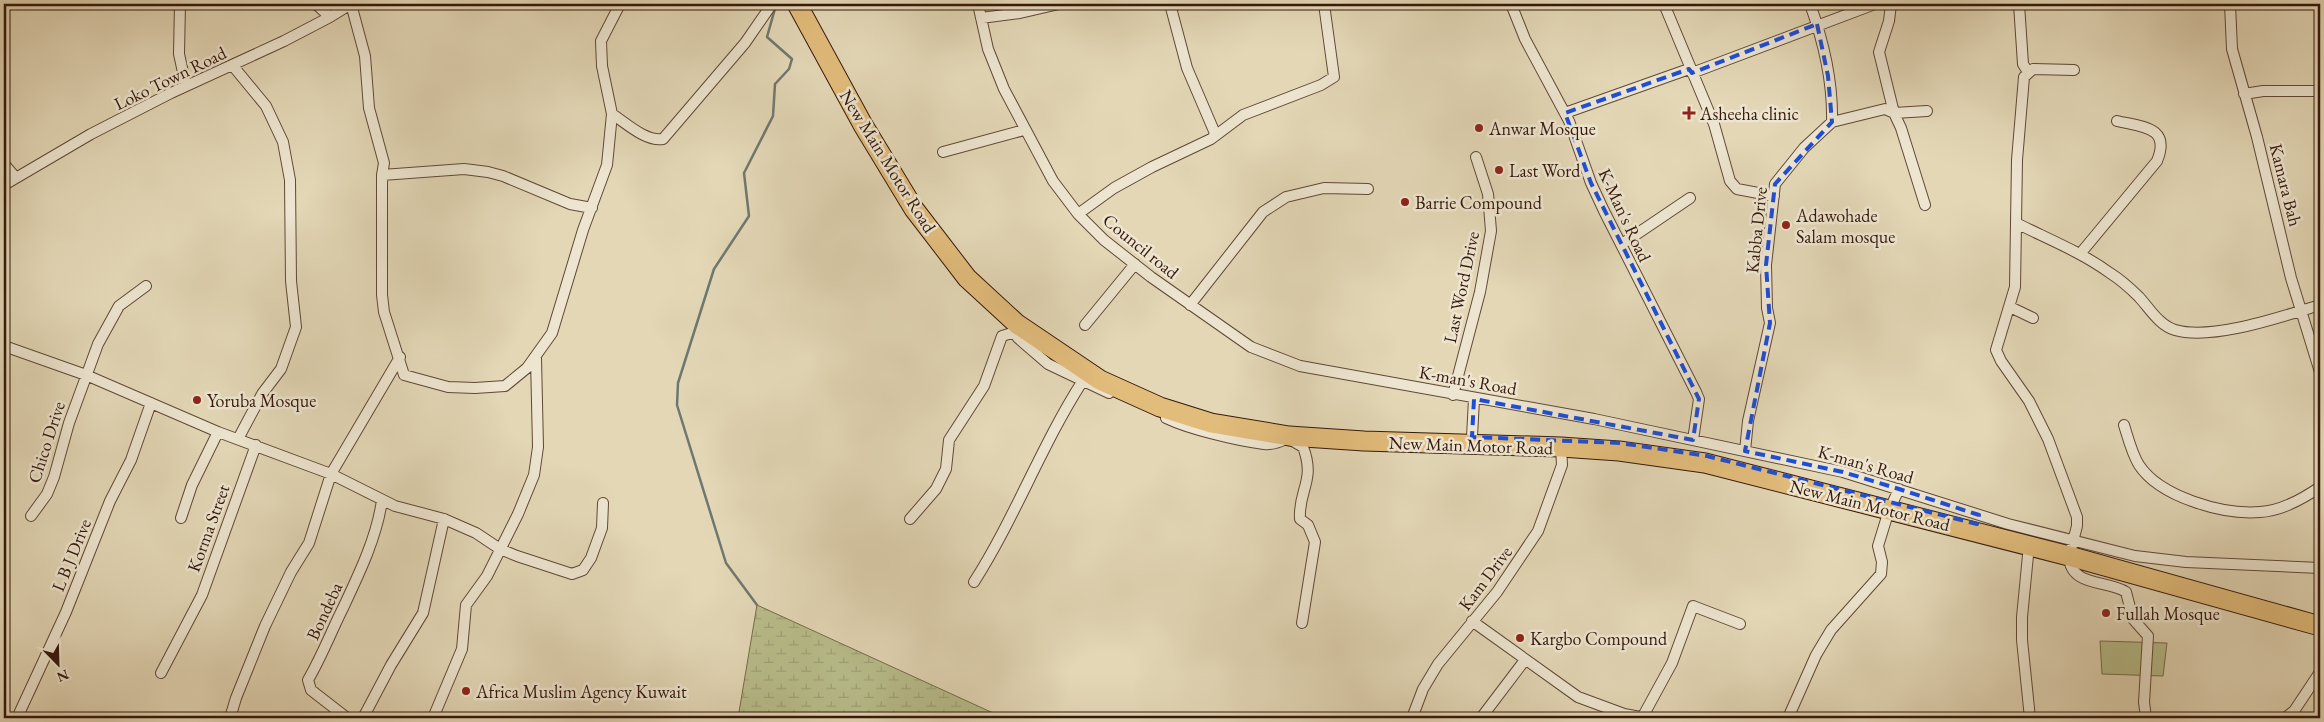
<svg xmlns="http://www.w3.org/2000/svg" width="2324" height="722" font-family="'EB Garamond',serif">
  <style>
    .wetland { fill: url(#wetland-marsh); stroke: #766a4b }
    .pitch { fill: #b8bd8b; stroke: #766a4b }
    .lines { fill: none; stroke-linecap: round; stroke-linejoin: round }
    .stream { stroke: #6f7870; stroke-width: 2.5 }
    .street-casing { stroke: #604836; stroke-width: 12 }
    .highway-casing { stroke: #35180b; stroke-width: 21 }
    .street { stroke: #ede5d0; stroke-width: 10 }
    .highway { stroke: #e2bc7b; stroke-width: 19 }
    .marked { fill: none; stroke: #1d4ed8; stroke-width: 4; stroke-dasharray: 10 6; stroke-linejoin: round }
    .poi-dot { fill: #8f2418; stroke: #ede5d0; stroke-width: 2 }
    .labels { text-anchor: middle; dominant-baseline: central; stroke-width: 5; stroke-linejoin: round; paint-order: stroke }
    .street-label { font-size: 18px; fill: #35180b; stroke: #ede5d0 }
    .poi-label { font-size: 18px; fill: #35180b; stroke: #ede5d0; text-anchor: start }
  </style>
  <defs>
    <pattern id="wetland-marsh" width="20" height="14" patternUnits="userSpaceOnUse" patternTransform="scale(1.25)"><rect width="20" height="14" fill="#b8bd8b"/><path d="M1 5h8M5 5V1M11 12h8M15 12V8" fill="none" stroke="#9fa277"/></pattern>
  </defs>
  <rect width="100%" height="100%" fill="#e3d7b6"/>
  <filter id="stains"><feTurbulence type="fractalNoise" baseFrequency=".004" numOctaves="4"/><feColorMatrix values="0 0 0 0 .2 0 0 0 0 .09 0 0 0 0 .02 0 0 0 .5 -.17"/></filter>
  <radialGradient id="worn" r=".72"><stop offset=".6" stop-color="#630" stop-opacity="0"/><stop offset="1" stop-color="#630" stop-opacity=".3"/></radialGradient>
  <path class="wetland" d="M 757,605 L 1004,718 L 738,718 Z"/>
  <path class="pitch" d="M 2100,641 L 2167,643 L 2163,676 L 2102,674 Z"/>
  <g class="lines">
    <path class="stream" d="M 757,605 L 726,563 L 677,405 L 678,383 L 714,269 L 749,216 L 744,173 L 773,116 L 775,84 L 789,69 L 792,59 L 767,37 L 776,5"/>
    <g class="street-casing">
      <path id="street" d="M 180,4 L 179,54 L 186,86
        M 316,4 L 330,17
        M 351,4 L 365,56 L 369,108 L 384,163 L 382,175 L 382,295 L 384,312 L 404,375 L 448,387 L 475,388 L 505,386 L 527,368 L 552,333 L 583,230 L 607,165 L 612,114 L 602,66 L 601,41 L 620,4
        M 978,4 L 988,49 L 1004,89 L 1053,181 L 1078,214 L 1104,240 L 1151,277 L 1251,347 L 1300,366 L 1594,419 L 1843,472 L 2008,524 L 2135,556 L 2186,562 L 2320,568
        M 1170,4 L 1187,68 L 1214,131 L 1215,136
        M 1511,4 L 1525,39 L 1569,121 L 1591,183 L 1604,211 L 1696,392 L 1699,399 L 1693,440
        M 1664,4 L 1714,124 L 1730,181 L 1737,189 L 1774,196
        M 1891,4 L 1889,21 L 1879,52 L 1894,113 L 1927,111
        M 2019,4 L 2023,64 L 2028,72
        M 2230,4 L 2232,49 L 2257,137 L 2291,278 L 2320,372
        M 981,18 L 1020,13 L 1059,4
        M 233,66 L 266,106 L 283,142 L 290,180 L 291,281 L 296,327 L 281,369 L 262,394 L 238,439
        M 1692,73 L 1875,4
        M 2244,94 L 2263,91 L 2320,91
        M 1565,113 L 1689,69
        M 612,114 C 626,123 646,142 663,139 L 745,43 L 772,4
        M 1832,122 L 1885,109 L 1894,113 L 1901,128 L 1925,205
        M 943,152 L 1024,130
        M 4,164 L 16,178
        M 382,175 L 464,169 L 488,172 L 503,176 L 570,204 L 592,208
        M 4,185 L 91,134 L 171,93 L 284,41 L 330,17 L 351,4
        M 1078,214 L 1114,188 L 1152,167 L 1211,139 L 1243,115 L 1321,85 L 1334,77 L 1324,4
        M 2016,223 C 2048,239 2081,252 2110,273 C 2121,280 2130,288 2139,297 C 2150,309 2159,325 2175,330 C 2213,341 2283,316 2320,305
        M 1622,244 L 1690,198
        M 2080,254 L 2157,161 C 2171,127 2143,127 2117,121
        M 1190,305 L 1263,212 L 1286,197 L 1324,188 L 1368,189
        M 2010,307 L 2033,318
        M 1017,324 L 1015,332 L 1018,338 L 1048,364 L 1109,393
        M 1085,325 L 1135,264
        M 4,346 L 86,375 L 218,432 L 331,474 L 395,506 L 444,519 L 476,533 L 500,549 L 517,556 L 572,574 L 583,570 L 591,558 L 602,528 L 603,503
        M 1453,395 L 1480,292 L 1491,231 L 1488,194 L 1476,157
        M 1166,418 C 1189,429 1238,441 1264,444 C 1272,445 1280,442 1286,439
        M 2124,425 C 2128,438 2132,454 2139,465 C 2160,497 2223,515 2260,512 C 2280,511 2304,498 2320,487
        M 1472,437 L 1474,399
        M 1291,440 L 1303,447 C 1316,481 1298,490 1300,519 L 1308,525 L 1315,542 L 1302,623
        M 1745,451 L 1748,421 L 1770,323 L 1767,308 L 1766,265 L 1775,184 L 1804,148 L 1832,122 C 1833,83 1823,40 1810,4
        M 1893,502 L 1899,489
        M 31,516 L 47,494 L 54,477 L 69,423 L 98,344 L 119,306 L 146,286
        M 181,518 L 192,485 L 218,432
        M 910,519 L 936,489 L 946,469 L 949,440 L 984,386 L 1002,336 L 1015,332
        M 2029,545 L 2022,617 L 2022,640 L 2030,718
        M 2071,549 L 2077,526 L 2077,517 L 2048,439 L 2029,401 L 2001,361 L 1996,350 L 2015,287 L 2017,160 L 2024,77 L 2033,69 L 2074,70
        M 2069,556 C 2070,587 2107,580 2126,592 L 2133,619 L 2148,636 L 2144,702 L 2146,718
        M 974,582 C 1015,518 1041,446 1082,382
        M 1472,621 L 1578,697 L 1624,714 L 1646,718
        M 161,673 L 202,595 L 256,445
        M 17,718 L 66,612 L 110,501 L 131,460 L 151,403
        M 230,718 L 236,698 L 265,626 L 291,572 L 309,543 L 331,474 L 400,357
        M 347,718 L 311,690 L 308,680 C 322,656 331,632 343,608 C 359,574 377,537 382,500
        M 363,718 L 391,665 L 423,613 L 444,519
        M 433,718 L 462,649 L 466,605 L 487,576 L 518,514 L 534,475 L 538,447 L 536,358
        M 1412,718 L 1423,689 L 1438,664 L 1497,592 L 1538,531 L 1562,465 L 1561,447
        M 1481,718 L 1525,660
        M 1642,718 L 1672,663 L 1693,606 L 1740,624
        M 1788,718 L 1816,655 L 1831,630 L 1881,574 L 1882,562 L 1878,546 L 1889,510
        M 2285,718 L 2294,711 L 2320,672"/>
    </g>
    <g class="highway-casing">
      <path id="highway" d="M 797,4 L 863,125 L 914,209 L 967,278 L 1017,324 L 1100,380 L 1160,407 L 1211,423 L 1289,436 L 1364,441 L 1561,447 L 1619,451 L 1705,463 L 2069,556 L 2320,626"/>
    </g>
    <use href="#street" class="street"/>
    <use href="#highway" class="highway"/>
  </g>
  <path class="marked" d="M 1817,24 L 1828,76 L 1832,122 L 1775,184 L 1766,265 L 1770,323 L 1745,451 L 1843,472 L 1899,489 L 1979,515 L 1977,524 L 1707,456 L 1620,443 L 1472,437 L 1474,399 L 1693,440 L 1699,399 L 1591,183 L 1565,113 L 1689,69 L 1692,73 Z"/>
  <g class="poi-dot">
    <path d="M1686.5 105.5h5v5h5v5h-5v5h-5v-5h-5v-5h5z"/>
    <circle cx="1479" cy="128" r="5"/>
    <circle cx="1499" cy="170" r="5"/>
    <circle cx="1405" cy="202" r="5"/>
    <circle cx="1786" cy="225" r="5"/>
    <circle cx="197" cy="400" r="5"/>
    <circle cx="2106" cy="613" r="5"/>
    <circle cx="1520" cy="638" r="5"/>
    <circle cx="466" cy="691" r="5"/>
  </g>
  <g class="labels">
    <g class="street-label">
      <text transform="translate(170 78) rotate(-26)">Loko Town Road</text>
      <text transform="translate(888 161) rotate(58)">New Main Motor Road</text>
      <text transform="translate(2286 185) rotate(76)">Kamara Bah</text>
      <text transform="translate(1625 215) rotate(65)">K-Man's Road</text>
      <text transform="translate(1756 230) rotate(-84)">Kabba Drive</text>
      <text transform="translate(1141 246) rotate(39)">Council road</text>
      <text transform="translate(1461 287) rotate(-78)">Last Word Drive</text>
      <text transform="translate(1468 380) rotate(10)">K-man's Road</text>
      <text transform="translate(46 442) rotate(-72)">Chico Drive</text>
      <text transform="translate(1471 445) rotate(2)">New Main Motor Road</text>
      <text transform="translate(1866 464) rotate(16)">K-man's Road</text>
      <text transform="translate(1870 505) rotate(14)">New Main Motor Road</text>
      <text transform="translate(208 528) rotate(-70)">Korma Street</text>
      <text transform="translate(71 555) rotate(-68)">L B J Drive</text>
      <text transform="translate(1485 578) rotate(-53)">Kam Drive</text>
      <text transform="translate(324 611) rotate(-65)">Bondeba</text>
    </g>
    <g class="poi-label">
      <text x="1700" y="113">Asheeha clinic</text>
      <text x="1489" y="128">Anwar Mosque</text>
      <text x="1509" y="170">Last Word</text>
      <text x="1415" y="202">Barrie Compound</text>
      <text x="1796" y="215">Adawohade<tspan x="1796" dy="21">Salam mosque</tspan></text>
      <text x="207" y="400">Yoruba Mosque</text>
      <text x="2116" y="613">Fullah Mosque</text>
      <text x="1530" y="638">Kargbo Compound</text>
      <text x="476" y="691">Africa Muslim Agency Kuwait</text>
    </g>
  </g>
  <rect width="2324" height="722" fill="none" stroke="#e3d7b6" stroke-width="20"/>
  <rect x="5" y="5" width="2314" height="712" fill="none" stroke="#35180b" stroke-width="2.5"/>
  <rect x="10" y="10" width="2304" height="702" fill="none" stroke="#35180b"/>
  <g transform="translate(58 664) rotate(157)" stroke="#ede5d0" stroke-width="4" paint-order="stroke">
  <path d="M0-4L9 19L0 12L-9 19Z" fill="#35180b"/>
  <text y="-8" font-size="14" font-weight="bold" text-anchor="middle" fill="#35180b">N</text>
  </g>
  <rect width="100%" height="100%" filter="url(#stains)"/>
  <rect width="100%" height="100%" fill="url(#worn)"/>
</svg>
